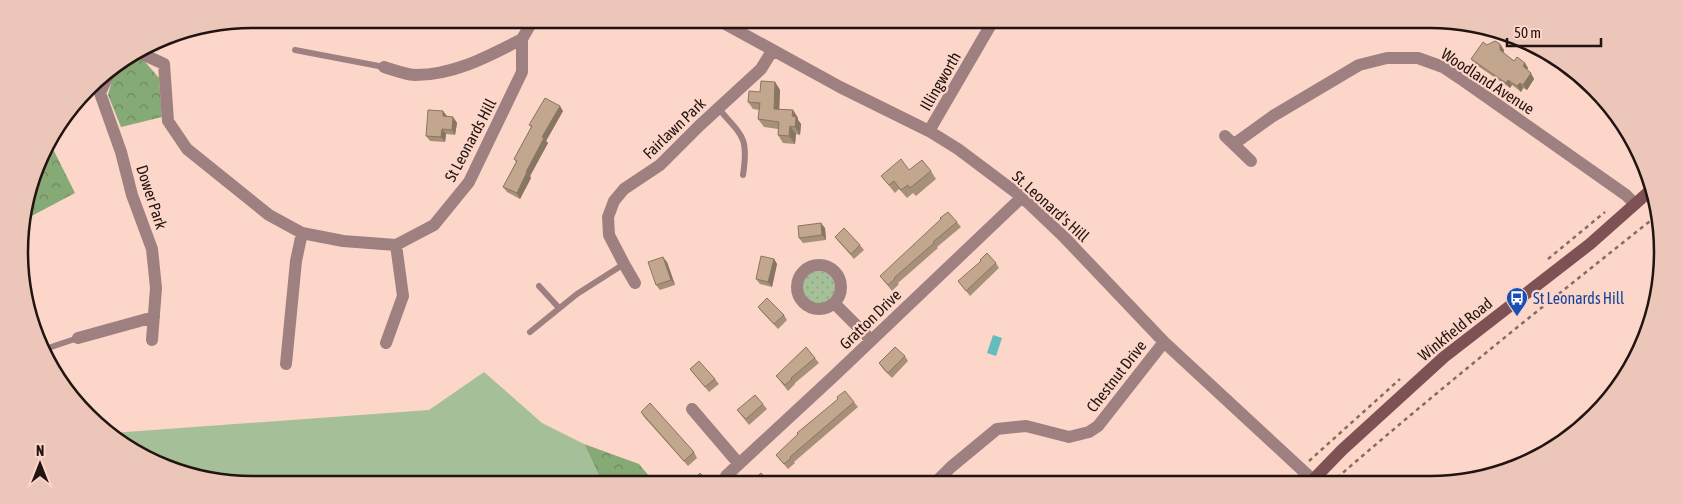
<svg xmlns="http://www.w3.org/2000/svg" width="1682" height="504" font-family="'Asap Condensed',sans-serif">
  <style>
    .grass { fill: url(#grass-dots) }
    .forest { fill: url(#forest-crowns) }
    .park { fill: #a5bf98 }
    .water { fill: #64bdbd }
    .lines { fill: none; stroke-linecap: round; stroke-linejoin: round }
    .path { stroke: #856c63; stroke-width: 2.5; stroke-dasharray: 4 4; stroke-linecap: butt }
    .service { stroke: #9f8081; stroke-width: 6 }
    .minor { stroke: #9f8081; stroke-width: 12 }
    .secondary { stroke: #7e5254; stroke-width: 12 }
    .wall { fill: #a7907a }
    .shaded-wall { fill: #887563 }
    .building { fill: #c2a78e; stroke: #887563 }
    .labels { text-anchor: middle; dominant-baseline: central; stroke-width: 4.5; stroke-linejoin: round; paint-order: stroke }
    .street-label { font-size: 16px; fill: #221410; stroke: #fcd6c8 }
    .transit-label { font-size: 16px; fill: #164399; stroke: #fcd6c8; text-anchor: start }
    .rim { fill: none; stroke: #221410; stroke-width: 2.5 }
  </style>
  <defs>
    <pattern id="grass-dots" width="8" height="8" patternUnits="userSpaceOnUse" patternTransform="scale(1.25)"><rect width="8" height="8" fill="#a5bf98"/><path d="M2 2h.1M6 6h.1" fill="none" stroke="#8ea382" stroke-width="1.8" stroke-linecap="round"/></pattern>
    <pattern id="forest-crowns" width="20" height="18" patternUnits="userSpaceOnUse" patternTransform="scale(1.25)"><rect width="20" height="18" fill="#86aa75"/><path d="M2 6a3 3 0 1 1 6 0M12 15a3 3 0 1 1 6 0" fill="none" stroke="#6d895f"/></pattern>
  </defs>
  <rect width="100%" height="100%" fill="#fcd6c8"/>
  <path class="grass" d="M802 288a17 17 0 1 1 34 0a17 17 0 1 1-34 0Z"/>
  <path class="forest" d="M 141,57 L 159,78 L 162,117 L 121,127 L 108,95 L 115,69 L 127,60 Z
    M 49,141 L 75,193 L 24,220 L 43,149 Z
    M 584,444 L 639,464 L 654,482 L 602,482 Z"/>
  <path class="park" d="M 484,372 L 542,423 L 584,444 L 602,482 L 207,481 L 135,454 L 112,433 L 429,410 Z"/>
  <path class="water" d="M 993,335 L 1002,338 L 996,356 L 987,353 Z"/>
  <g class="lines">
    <path class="path" d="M 1548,259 L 1605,212
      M 1309,461 L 1400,379
      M 1287,483 L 1293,477
      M 1331,483 C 1438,390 1548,302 1659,214"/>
    <path class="service" d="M 295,50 L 384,67
      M 718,108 C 742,136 749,136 743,175
      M 539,286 L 559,308
      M 530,332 L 577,294 L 624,264
      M 45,349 L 78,338"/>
    <path class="minor" d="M 718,20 L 840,87 L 929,131 L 958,149 L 1022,197 L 1065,238 L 1164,342 L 1313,480
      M 138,52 L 164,64 L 168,121 L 187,149 L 269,215 L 302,233 L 343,241 L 396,245 L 434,225 L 469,182 L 522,72 L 522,39 L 533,20
      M 384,67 C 394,70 404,74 415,75 C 454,75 489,56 522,39
      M 111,69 L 100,93 L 121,152 L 132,195 L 152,249 L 156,288 L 152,340
      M 929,131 L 993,21
      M 1225,136 L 1251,161
      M 1234,144 L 1273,116 L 1359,65 L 1387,58 L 1418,58 L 1443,67 L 1464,81 L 1626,195 L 1635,204
      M797 287a22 22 0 1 1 44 0a22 22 0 1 1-44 0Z
      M 635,283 L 624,264 L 609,235 L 608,217 L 614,201 L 624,189 L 660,165 L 699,126 L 761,69 L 772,51
      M 834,303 L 871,340
      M 78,338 L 154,317
      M 386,343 L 403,296 L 396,245
      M 286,364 L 296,261 L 302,233
      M 692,409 L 739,464
      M 726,476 L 835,375 L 1022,197
      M 936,482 L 951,467 L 997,429 L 1026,426 L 1069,437 L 1089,432 L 1098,426 L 1164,342"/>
    <path class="secondary" d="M 1310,483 L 1342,450 L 1444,357 L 1590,244 L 1652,189"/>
  </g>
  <path class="wall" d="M 1500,44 L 1504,50 L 1503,53 L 1514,61 L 1525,63 L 1528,68 L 1527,70 L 1534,79 L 1527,90 L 1523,88 L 1521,92 L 1512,85 L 1510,88 L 1475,64 L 1471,59 L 1487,45 Z
    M 775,82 L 780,90 L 779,109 L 793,110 L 798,118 L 798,120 L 801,124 L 800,135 L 796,134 L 795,144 L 783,143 L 778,135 L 778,129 L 764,127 L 758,119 L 759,110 L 753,109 L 748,102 L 760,92 Z
    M 563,111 L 546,141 L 548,143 L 530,176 L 531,178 L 520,199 L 507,192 L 503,187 L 516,162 L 514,159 L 531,127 L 529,125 Z
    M 447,116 L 453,117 L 457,123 L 455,135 L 446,134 L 445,142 L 430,141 L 426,136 Z
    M 909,170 L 931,171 L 936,179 L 916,196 L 913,193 L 907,198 L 899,189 L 895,193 L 881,176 Z
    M 957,222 L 961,227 L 937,247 L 938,248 L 898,283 L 899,284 L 892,291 L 880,276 Z
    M 825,228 L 826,240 L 803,243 L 799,238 Z
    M 835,237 L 860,245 L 864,250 L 854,259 L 839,242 Z
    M 774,259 L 777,264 L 772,287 L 760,284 L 756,279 Z
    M 667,262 L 675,285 L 660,290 L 656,285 Z
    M 996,263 L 999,268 L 970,296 L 958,281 Z
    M 758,307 L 784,315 L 787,320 L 778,329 L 762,312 Z
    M 905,356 L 908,361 L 892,378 L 883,369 L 879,363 Z
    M 815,358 L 819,363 L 795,383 L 795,384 L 788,391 L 776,376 Z
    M 690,369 L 715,379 L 719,384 L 709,392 Z
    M 854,402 L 858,407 L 794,462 L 795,463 L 788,469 L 776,455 Z
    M 763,404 L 767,409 L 749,425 L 737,410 Z
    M 641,412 L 694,452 L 697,458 L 688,466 L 644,417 Z"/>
  <path class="shaded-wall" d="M 1500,44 L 1504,50 L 1503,55 L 1500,50 Z
    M 1525,63 L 1528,68 L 1526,71 L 1523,66 Z
    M 1531,73 L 1534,79 L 1527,90 L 1523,85 Z
    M 1508,80 L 1512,85 L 1510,88 L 1506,83 Z
    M 775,82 L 780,90 L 779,117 L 774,109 Z
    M 1520,83 L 1523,88 L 1521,92 L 1517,86 Z
    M 560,106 L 563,111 L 546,141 L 548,143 L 530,176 L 531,178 L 520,199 L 517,193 L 542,137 Z
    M 793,110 L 798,118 L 798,120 L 801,124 L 800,135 L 795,127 L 792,116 Z
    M 443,111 L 447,116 L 446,122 L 443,116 Z
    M 453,117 L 457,123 L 455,135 L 452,130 Z
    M 790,126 L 796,134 L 795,144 L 789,136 Z
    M 442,129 L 446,134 L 445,142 L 441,137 Z
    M 821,223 L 825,228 L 826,240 L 822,235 Z
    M 663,257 L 667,262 L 675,285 L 671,280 Z
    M 774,259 L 777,264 L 772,287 L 768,282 Z"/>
  <path class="building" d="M 1495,41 L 1500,44 L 1500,50 L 1514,61 L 1517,57 L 1525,63 L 1523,66 L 1531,73 L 1523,85 L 1520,83 L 1517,86 L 1508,80 L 1506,83 L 1471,59 L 1483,42 L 1487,45 Z
    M 761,81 L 775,82 L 774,109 L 793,110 L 792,116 L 796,117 L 795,127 L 790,126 L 789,136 L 778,135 L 779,122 L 758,119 L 760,103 L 748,102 L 749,91 L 760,92 Z
    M 545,98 L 560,106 L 542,137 L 544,138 L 526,172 L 527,172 L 517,193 L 503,187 L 517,161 L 514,159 L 532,126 L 529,125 Z
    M 428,110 L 443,111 L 443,116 L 453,117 L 452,130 L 442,129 L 441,137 L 426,136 Z
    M 901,159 L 909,170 L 922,160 L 931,171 L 910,188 L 908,185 L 901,190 L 894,181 L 889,185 L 881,176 Z
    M 948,212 L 957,222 L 933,242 L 934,243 L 894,278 L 895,279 L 888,285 L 880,276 L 941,219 L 940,218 Z
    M 821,223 L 822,235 L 799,238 L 798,226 Z
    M 844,228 L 860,245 L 851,254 L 835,237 Z
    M 987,253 L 996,263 L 966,291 L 958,281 L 981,261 L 980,260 Z
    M 761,256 L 774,259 L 768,282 L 756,279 Z
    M 663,257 L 671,280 L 656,285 L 648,262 Z
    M 767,298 L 784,315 L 774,324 L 758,307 Z
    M 806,347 L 815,358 L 791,378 L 792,379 L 785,385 L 776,376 Z
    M 895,347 L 905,356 L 888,373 L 879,363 Z
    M 699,361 L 715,379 L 705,387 L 690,369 Z
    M 845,391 L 854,402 L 790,457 L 791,458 L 784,464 L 776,455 L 798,434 L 797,433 L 838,399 L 837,397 Z
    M 755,395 L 763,404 L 746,419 L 737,410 Z
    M 650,403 L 694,452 L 684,461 L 641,412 Z
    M 700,473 L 708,482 L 691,482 Z
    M 761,473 L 770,482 L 751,482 Z"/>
  <defs>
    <g id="bus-pin" transform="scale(1.125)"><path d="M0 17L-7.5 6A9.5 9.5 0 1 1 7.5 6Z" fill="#1a4fb4" stroke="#fcd6c8"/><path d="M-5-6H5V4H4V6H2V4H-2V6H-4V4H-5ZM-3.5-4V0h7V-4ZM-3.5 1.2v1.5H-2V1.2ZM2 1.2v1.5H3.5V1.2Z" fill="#fff"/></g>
  </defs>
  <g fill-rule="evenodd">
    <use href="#bus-pin" x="1517" y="298"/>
  </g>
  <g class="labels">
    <g class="street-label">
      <text transform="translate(940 81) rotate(-60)">Illingworth</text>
      <text transform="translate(1488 81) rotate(33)">Woodland Avenue</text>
      <text transform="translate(674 128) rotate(-44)">Fairlawn Park</text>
      <text transform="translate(470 140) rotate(-62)">St Leonards Hill</text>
      <text transform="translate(152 197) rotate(72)">Dower Park</text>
      <text transform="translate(1051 206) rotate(42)">St. Leonard's Hill</text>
      <text transform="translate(870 319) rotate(-44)">Gratton Drive</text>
      <text transform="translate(1455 329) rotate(-39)">Winkfield Road</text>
      <text transform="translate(1116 376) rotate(-52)">Chestnut Drive</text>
    </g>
    <g class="transit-label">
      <text x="1533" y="298">St Leonards Hill</text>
    </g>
  </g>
  <path d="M0 0H1682V504H0ZM252 28H1430A224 224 0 0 1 1654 252V252A224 224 0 0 1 1430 476H252A224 224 0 0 1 28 252V252A224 224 0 0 1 252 28Z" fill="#ebc6b9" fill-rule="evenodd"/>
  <path class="rim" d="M252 28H1430A224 224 0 0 1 1654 252V252A224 224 0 0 1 1430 476H252A224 224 0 0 1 28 252V252A224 224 0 0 1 252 28Z"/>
  <g transform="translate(40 464)" stroke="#fcd6c8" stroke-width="4" paint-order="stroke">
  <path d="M0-4L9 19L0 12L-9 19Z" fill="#221410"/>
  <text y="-8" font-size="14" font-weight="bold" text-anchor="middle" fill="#221410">N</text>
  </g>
  <path d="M1507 38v8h94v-8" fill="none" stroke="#221410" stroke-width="2.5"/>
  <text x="1514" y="38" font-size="15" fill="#221410" stroke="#fcd6c8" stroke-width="4" paint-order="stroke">50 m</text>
</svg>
